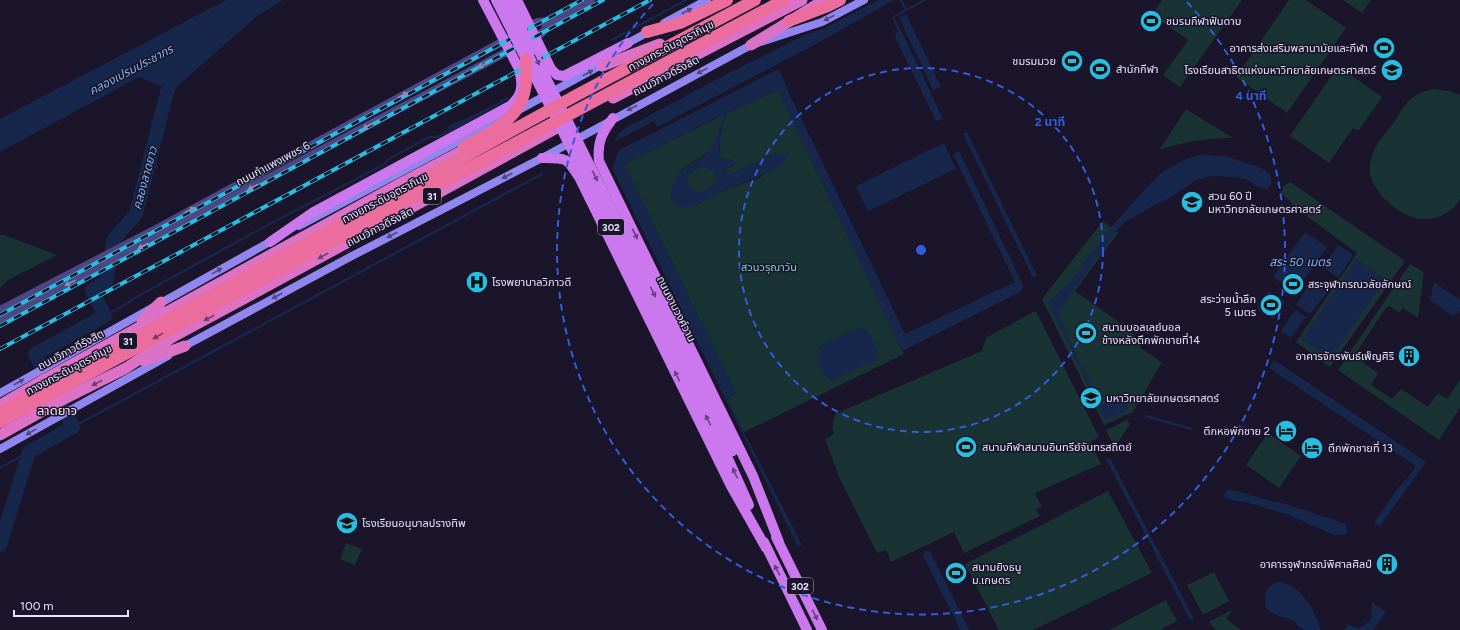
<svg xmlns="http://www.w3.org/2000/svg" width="1460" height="630" font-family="Figtree,'Noto Sans Thai',sans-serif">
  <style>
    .green { fill: #193233 }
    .water { fill: #17274c; fill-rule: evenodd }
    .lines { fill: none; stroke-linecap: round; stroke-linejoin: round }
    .stream { stroke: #17274c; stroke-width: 2.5 }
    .canal { stroke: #17274c; stroke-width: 8 }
    .river { stroke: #17274c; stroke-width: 14 }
    .tertiary { stroke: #4e4682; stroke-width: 8 }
    .secondary { stroke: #9185ef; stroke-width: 8 }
    .primary { stroke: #cb77ed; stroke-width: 10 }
    .trunk { stroke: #db72c6; stroke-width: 11 }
    .motorway { stroke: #eb6d9e; stroke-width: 12 }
    .rail-casing { stroke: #27bee2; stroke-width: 4 }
    .rail { stroke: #1a152a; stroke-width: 2.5; stroke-dasharray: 8; stroke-linecap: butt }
    .primary-bridge { stroke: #cb77ed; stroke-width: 10 }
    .motorway-bridge { stroke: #eb6d9e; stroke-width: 12 }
    .oneway { fill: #504783 }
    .oneway2 { fill: #6a4182 }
    .oneway3 { fill: #938cb8 }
    .oneway4 { fill: #713f70 }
    .oneway5 { fill: #783d5e }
    .ring { fill: none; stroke: #315ddc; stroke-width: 2; stroke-dasharray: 7 5 }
    .labels { text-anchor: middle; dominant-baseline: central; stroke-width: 3; stroke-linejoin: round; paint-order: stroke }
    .shield { fill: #1a152a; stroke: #aaa4bc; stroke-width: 1 }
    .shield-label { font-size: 10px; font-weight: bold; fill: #e7e2fb }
    .poi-label { font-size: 11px; fill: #e7e2fb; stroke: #1a152a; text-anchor: start }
    .street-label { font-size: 11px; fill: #e7e2fb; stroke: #1a152a }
    .park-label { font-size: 11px; fill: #76d3c4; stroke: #1a152a }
    .water-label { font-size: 12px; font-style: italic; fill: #7dafed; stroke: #1a152a }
    .quarter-label { font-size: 13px; fill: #fbe4f0; stroke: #1a152a }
    .centre { fill: #315ddc; stroke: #1a152a; stroke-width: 2 }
    .ring-label { font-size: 12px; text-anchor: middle; font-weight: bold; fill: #315ddc; stroke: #1a152a; stroke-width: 3; stroke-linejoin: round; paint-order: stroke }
  </style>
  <rect width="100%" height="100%" fill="#1a152a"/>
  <path class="green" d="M 1162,0 L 1242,0 L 1180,87 L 1163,75 L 1188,40 L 1152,15 Z
    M 1289,0 L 1306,0 L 1346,28 L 1287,113 L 1236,77 Z
    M 1343,0 L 1371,0 L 1362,13 Z
    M 1338,66 L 1382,97 L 1358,131 L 1353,128 L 1329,163 L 1290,136 Z
    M 1434,89 L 1450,91 L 1460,95 L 1460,199 C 1458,202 1456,206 1453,208 C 1445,216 1429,221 1419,219 C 1397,215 1366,188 1370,164 C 1372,148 1384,135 1394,122 C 1407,103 1409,94 1434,89 Z
    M 778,90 L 904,354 L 744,432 L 727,399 L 736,393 L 624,164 L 724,114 L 716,141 L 710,151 L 681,170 L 695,206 L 720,192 L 761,177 L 776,153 L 729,175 L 727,172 L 727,168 L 732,166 L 732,160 L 721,158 C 716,144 723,127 727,113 Z
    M 1186,109 L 1233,138 C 1207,138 1183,142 1159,150 Z
    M 702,167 L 714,170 L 717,179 C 713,187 708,191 699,193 C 691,190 688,187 687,179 C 690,172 695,169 702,167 Z
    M 1290,182 L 1405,261 L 1330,367 L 1296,342 L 1357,253 L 1301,212 L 1281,193 L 1283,187 Z
    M 1103,221 L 1118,233 L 1075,291 L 1130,330 L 1142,349 L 1162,362 L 1133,412 L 1104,425 L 1042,299 Z
    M 0,235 L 4,235 L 57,255 L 8,280 L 0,289 Z
    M 1410,264 L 1424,272 L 1418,318 L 1403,308 L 1399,313 L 1389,306 L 1385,309 L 1354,356 L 1378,373 L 1371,385 L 1392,399 L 1401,389 L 1428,407 L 1438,393 L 1447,399 L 1460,380 L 1460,408 L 1439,440 L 1338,370 Z
    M 1035,311 L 1037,313 L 1099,437 L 1090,442 L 1101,464 L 1035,493 L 1042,507 L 1036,509 L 1040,516 L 964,553 L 954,532 L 891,562 L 886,550 L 877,553 L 839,477 L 825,439 L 834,434 L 832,430 L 835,414 L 982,351 L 986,338 Z
    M 1127,420 L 1130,424 L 1119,441 L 1113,445 L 1106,430 Z
    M 1268,433 L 1301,456 L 1279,488 L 1246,465 Z
    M 1108,491 L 1152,573 L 1033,630 L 999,630 L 965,564 Z
    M 346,543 L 362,549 L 355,565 L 340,559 Z
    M 1214,572 L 1229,601 L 1203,615 L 1187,585 Z
    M 1166,600 L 1177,621 L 1160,630 L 1109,630 Z
    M 1233,609 L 1226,619 L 1241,630 L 1216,630 L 1209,622 Z"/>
  <path class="water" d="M 226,0 L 283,0 L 257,16 L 174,89 L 157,85 L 139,77 L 0,152 L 0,119 Z
    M 878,0 L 894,0 L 816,44 L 657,127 L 654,121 L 614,142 L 619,133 L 624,129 L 723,76 L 804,35 L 823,29 Z
    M 906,14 L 941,87 L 933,90 L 899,17 Z
    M 901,30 L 943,119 L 936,121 L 896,39 L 895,33 Z
    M 779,69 L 789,93 L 905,334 L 1015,282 L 953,154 L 959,151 L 1023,285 L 1022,291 L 902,351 L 778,90 L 727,113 C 723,126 716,144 721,158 L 737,162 L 727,168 L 727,172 L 729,175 L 776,153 L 784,154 L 787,157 L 781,165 L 774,170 L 720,192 L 695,206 L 684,208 L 676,205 L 671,201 C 671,166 688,170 709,152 C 714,147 723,122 723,114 L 624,164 L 736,393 L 727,399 L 802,545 L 798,547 L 612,168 L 619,150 ZM 702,167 L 714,170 L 717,179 C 713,187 708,191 699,193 C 691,190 688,187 687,179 C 690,172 695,169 702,167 Z
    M 503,100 L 504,102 L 450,132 L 447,127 L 459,121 L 465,119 Z
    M 967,132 L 1037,276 L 1033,278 L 963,134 Z
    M 944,143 L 956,169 L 868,211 L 856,186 Z
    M 1204,154 L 1213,156 L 1225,156 L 1259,167 L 1270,174 L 1272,183 L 1267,189 L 1259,187 L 1245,179 L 1234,177 L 1210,176 L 1197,180 L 1166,200 L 1153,206 L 1125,222 L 1116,231 L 1058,312 L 1081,365 L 1103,405 L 1118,395 C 1126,398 1129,402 1128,410 L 1105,420 L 1048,302 L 1069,283 L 1106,233 L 1147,187 L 1161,173 L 1186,159 Z
    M 1305,232 L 1327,247 L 1295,292 L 1273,277 Z
    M 1338,245 L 1353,255 L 1338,278 L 1323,267 Z
    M 1356,259 L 1385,279 L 1331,359 L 1302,339 Z
    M 1313,279 L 1330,289 L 1310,314 L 1296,305 Z
    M 1434,282 L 1460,300 L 1460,311 L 1453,316 L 1430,300 Z
    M 1269,291 L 1285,302 L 1273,319 L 1257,308 Z
    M 1295,310 L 1306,317 L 1291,338 L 1281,331 Z
    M 861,326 L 863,330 L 867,329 L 879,353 L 875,355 L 877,359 L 831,381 L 829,377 L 826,378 L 815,356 L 821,353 L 818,346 Z
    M 1274,360 L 1426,462 L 1380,526 L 1374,523 L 1398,488 L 1410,475 L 1416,466 L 1269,368 Z
    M 1110,458 L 1194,619 L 1190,620 L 1106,459 Z
    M 1229,489 L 1271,501 L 1286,504 L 1346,524 L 1347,534 L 1334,535 L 1289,515 L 1249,503 L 1228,499 L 1223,495 Z
    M 1276,582 C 1300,582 1314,609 1321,630 C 1316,630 1310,630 1305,630 C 1301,629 1297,624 1293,621 C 1280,614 1263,616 1265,597 C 1266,590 1270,585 1276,582 Z
    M 1372,602 L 1386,612 L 1373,630 L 1344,630 L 1348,625 L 1360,628 L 1371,620 Z"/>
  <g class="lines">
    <path class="stream" d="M 901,0 L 906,10
      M 900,33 L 893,17 L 925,0
      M 612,40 L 686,0
      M 501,102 L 507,98
      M 105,316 L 128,303 L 133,299 L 262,228 L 385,164 L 387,160 L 429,137 L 437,137 L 451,130
      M 1146,416 L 1191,429
      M 73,427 L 542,174
      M 0,468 L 29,452"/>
    <path class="canal" d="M 927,555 L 965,630"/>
    <path class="river" d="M 0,545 L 29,452 L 73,427 L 35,354 L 105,316 L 92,290 L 106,282 L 114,239 L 136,214 L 167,92 L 177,71"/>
    <path class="tertiary" d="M 526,28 L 537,22 L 552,21 L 591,0
      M 530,40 L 542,33 L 552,21
      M 0,310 L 156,229 L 509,38
      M 0,320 L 514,48"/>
    <path class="secondary" d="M 664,23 L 707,0
      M 624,46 L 628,43 L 652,30
      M 517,111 L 605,63
      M 299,226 L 501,119
      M 181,348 L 350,257 L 542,158 L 751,45 L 822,22 L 864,0
      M 0,393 L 275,239
      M 0,449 L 168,356"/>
    <path class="primary" d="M 517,0 L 551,69 L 557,75 L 564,76 L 628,43
      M 613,118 C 602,133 597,142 599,161 L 753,476 L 779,542
      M 542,158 C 568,158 566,157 580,179 L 731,486 L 766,548
      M 270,242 L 312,213 L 510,106 C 523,94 523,86 519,69 L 483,0
      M 726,454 L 749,505
      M 776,537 L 822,630
      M 764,542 L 807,630"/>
    <path class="trunk" d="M 751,45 L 824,0
      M 602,66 L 660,44
      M 613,98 L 802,0
      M 142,321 L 161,302
      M 144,361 L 185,346
      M 0,405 L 43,380 L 401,183 L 473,145
      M 0,435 L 66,398 L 126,368 L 173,337 L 321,257 L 557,128"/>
    <path class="motorway" d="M 789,21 L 828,6 L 840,0
      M 647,32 L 680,23 L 727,0
      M 3,411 L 196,304
      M 0,422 L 377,217"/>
    <g class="rail-casing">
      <path id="rail" d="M 0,315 L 582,0
        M 0,326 L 603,0
        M 0,349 L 650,0"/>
    </g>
    <use href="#rail" class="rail"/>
    <path class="primary-bridge" d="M 496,0 L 726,454
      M 507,0 L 733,451"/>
    <path class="motorway-bridge" d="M 464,147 C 488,134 520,120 525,89 C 527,80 526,69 526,59
      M 377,217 L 784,0
      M 196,304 L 575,96 L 755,0"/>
  </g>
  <defs><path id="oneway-solid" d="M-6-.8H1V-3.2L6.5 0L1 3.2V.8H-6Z"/></defs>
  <g class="oneway">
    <use href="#oneway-solid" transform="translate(687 11) rotate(-28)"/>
    <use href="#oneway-solid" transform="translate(829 18) rotate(153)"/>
    <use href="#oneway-solid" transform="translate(702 71) rotate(152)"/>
    <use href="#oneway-solid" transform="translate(588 73) rotate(-28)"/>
    <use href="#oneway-solid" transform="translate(632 108) rotate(152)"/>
    <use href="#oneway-solid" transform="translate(507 176) rotate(153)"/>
    <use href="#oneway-solid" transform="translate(392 235) rotate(153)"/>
    <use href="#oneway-solid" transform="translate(217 271) rotate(-29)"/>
    <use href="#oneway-solid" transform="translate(277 296) rotate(152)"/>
    <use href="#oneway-solid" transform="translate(19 382) rotate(-30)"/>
    <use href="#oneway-solid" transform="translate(31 432) rotate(151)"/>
  </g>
  <g class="oneway2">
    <use href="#oneway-solid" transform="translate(537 60) rotate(63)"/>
    <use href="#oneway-solid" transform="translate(595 176) rotate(63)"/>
    <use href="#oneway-solid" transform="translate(635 234) rotate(64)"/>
    <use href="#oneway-solid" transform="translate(653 292) rotate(63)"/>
    <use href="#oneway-solid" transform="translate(677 376) rotate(-116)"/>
    <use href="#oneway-solid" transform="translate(708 420) rotate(-117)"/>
    <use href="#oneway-solid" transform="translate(735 473) rotate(-115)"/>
    <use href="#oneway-solid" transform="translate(777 570) rotate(-117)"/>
    <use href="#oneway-solid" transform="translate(815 615) rotate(63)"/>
  </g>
  <g class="oneway3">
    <use href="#oneway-solid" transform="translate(483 65) rotate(152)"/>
    <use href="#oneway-solid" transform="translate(403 95) rotate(-28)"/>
    <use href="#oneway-solid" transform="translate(368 126) rotate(152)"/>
    <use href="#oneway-solid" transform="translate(253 187) rotate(152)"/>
    <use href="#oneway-solid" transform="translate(190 210) rotate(-28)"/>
    <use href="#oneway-solid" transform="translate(143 246) rotate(152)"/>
    <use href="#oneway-solid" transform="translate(70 283) rotate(152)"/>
  </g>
  <g class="oneway4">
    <use href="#oneway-solid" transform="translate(323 256) rotate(151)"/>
    <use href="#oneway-solid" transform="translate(209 318) rotate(152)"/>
    <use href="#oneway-solid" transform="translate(97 383) rotate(153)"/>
  </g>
  <use class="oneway5" href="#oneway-solid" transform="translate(158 336) rotate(151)"/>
  <g class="ring">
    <circle cx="921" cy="250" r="182"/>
    <path d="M1187 2A364 364 0 1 1 655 2"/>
  </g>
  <defs>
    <g id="stadium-disc" transform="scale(1.15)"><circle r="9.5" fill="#27bee2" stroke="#1a152a"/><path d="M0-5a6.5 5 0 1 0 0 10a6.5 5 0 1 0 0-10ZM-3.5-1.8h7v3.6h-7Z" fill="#111"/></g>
    <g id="school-disc" transform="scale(1.15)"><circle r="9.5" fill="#27bee2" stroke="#1a152a"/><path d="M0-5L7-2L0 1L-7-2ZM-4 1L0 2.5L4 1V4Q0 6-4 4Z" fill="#111"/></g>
    <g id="university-disc" transform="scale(1.15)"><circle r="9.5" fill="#27bee2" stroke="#1a152a"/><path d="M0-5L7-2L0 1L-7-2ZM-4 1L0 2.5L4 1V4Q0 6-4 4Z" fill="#111"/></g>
    <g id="hospital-disc" transform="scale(1.15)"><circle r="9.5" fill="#27bee2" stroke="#1a152a"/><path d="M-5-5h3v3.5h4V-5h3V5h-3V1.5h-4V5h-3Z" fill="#111"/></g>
    <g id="building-disc" transform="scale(1.15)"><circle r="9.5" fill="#27bee2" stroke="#1a152a"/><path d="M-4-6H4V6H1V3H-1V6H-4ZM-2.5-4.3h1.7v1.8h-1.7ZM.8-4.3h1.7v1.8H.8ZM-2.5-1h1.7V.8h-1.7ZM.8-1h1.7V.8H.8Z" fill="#111"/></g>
    <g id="hotel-disc" transform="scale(1.15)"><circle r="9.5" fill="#27bee2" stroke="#1a152a"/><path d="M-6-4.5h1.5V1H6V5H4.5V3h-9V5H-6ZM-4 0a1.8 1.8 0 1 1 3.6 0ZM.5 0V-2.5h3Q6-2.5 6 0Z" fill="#111"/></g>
  </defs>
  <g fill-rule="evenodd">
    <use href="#stadium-disc" x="1151" y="21"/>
    <use href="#stadium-disc" x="1384" y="48"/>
    <use href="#stadium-disc" x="1072" y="61"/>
    <use href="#stadium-disc" x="1100" y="69"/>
    <use href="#school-disc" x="1392" y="70"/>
    <use href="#university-disc" x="1192" y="202"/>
    <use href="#hospital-disc" x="477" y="282"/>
    <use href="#stadium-disc" x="1293" y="284"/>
    <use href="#stadium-disc" x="1271" y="305"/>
    <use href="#stadium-disc" x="1086" y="333"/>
    <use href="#building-disc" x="1409" y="356"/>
    <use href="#university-disc" x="1091" y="398"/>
    <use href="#hotel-disc" x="1286" y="431"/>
    <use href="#stadium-disc" x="966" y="447"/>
    <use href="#hotel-disc" x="1312" y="448"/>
    <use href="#school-disc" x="347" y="523"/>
    <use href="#building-disc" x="1387" y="564"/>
    <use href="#stadium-disc" x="956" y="573"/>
  </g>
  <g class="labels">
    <g class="shield">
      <rect x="423" y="188" width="18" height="16" rx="3"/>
      <rect x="598" y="219" width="26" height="16" rx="3"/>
      <rect x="119" y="333" width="18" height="16" rx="3"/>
      <rect x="787" y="578" width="26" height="16" rx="3"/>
    </g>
    <g class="shield-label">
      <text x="432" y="196">31</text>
      <text x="611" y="227">302</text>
      <text x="128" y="341">31</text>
      <text x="800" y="586">302</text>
    </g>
    <g class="poi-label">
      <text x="1166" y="21">ชมรมกีฬาฟันดาบ</text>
      <text x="1368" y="48" text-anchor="end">อาคารส่งเสริมพลานามัยและกีฬา</text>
      <text x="1056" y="61" text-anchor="end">ชมรมมวย</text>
      <text x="1116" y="69">สำนักกีฬา</text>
      <text x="1376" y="70" text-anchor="end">โรงเรียนสาธิตแห่งมหาวิทยาลัยเกษตรศาสตร์</text>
      <text x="1208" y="196">สวน 60 ปี<tspan x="1208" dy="13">มหาวิทยาลัยเกษตรศาสตร์</tspan></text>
      <text x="492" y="282">โรงพยาบาลวิภาวดี</text>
      <text x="1308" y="284">สระจุฬาภรณวลัยลักษณ์</text>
      <text x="1256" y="299" text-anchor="end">สระว่ายน้ำลึก<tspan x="1256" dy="13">5 เมตร</tspan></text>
      <text x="1102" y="327">สนามบอลเลย์บอล<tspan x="1102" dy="13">ข้างหลังตึกพักชายที่14</tspan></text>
      <text x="1394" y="356" text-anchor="end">อาคารจักรพันธ์เพ็ญศิริ</text>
      <text x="1106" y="398">มหาวิทยาลัยเกษตรศาสตร์</text>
      <text x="1270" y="431" text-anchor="end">ตึกหอพักชาย 2</text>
      <text x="982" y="447">สนามกีฬาสนามอินทรีย์จันทรสถิตย์</text>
      <text x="1328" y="448">ตึกพักชายที่ 13</text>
      <text x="362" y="523">โรงเรียนอนุบาลปรางทิพ</text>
      <text x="1372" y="564" text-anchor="end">อาคารจุฬาภรณ์พิศาลศิลป์</text>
      <text x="972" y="567">สนามยิงธนู<tspan x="972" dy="13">ม.เกษตร</tspan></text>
    </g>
    <g class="street-label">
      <text transform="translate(671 46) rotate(-28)">ทางยกระดับอุตราภิมุข</text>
      <text transform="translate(666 76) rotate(-28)">ถนนวิภาวดีรังสิต</text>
      <text transform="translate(273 164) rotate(-28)">ถนนกำแพงเพชร 6</text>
      <text transform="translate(385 198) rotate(-28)">ทางยกระดับอุตราภิมุข</text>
      <text transform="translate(380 227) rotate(-27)">ถนนวิภาวดีรังสิต</text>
      <text transform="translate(676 309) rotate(63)">ถนนงามวงศ์วาน</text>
      <text transform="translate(71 350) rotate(-28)">ถนนวิภาวดีรังสิต</text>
      <text transform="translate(69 370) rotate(-28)">ทางยกระดับอุตราภิมุข</text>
    </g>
    <g class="park-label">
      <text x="769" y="267">สวนวรุณาวัน</text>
    </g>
    <g class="water-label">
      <text transform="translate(131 70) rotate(-28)">คลองเปรมประชากร</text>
      <text transform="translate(145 178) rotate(-75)">คลองลาดยาว</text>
      <text x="1300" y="262">สระ 50 เมตร</text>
    </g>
    <g class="quarter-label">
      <text x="57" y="410">ลาดยาว</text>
    </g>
  </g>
  <circle cx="921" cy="250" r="6" class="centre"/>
  <g class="ring-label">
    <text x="1251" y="100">4 นาที</text>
    <text x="1050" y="126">2 นาที</text>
  </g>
  <path d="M14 610v6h114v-6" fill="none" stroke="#e7e2fb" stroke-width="2"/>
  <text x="20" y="610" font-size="12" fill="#e7e2fb" stroke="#1a152a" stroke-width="3" paint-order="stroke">100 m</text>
</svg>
